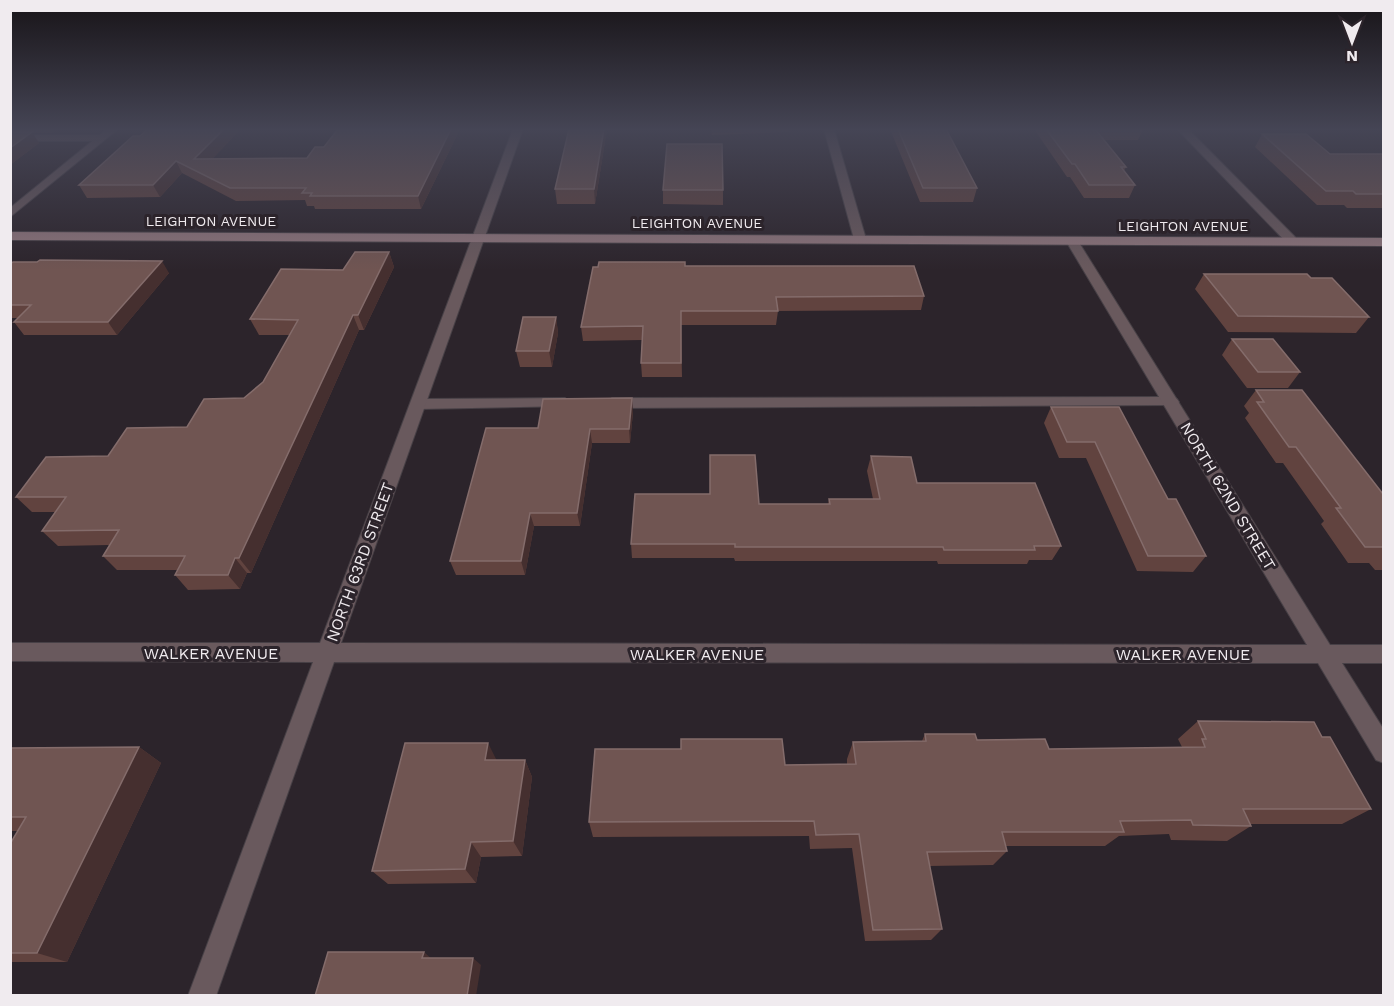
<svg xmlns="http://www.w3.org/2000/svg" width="1394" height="1006" font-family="'Work Sans',sans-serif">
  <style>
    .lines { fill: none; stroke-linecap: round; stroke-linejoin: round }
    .lane-casing { stroke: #474046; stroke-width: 2 }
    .street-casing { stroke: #474046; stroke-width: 2 }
    .secondary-casing { stroke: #474046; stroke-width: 2 }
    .lane { fill: #69595d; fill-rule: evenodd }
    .street { fill: #69595d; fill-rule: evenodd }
    .secondary { fill: #8e757b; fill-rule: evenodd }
    .wall { fill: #61433f }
    .shaded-wall { fill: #452f2f }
    .building { fill: #705552; stroke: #846c6b; stroke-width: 1.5 }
    .labels { text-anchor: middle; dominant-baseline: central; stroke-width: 6; stroke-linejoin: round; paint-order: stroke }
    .far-street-label { font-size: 14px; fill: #f0ebef; stroke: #2c242b }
    .street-label { font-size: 16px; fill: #f0ebef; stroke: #2c242b }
  </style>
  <rect width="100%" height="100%" fill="#2c242b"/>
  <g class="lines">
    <g class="lane-casing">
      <path id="lane" d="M 10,135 L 101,135 L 106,138 L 101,141 L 10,141 Z
        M 1172,397 L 1177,399 L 1179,402 L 1177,405 L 612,408 L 605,403 L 612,398 Z
        M 565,398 L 572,403 L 570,406 L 419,409 L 412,404 L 419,399 Z"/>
    </g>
    <g class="street-casing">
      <path id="street" d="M 107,129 L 118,129 L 10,217 L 10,208 Z
        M 513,129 L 523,129 L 341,643 L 1307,645 L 1066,241 L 1072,237 L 1078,241 L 1330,645 L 1384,645 L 1384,663 L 1342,663 L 1384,730 L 1384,763 L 1376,760 L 1318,663 L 334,662 L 216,996 L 188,996 L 313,662 L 10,661 L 10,643 L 320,643 Z
        M 824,129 L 834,129 L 866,239 L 864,242 L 856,242 L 854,239 Z
        M 1177,129 L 1188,129 L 1297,239 L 1299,242 L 1297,245 L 1289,245 Z"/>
    </g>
    <g class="secondary-casing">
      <path id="secondary" d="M 10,232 L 1384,238 L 1384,246 L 10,240 Z"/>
    </g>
    <use href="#lane" class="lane"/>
    <use href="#street" class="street"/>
    <use href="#secondary" class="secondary"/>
  </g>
  <path class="wall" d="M 10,129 L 58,129 L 53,133 L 32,133 L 39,143 L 10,165 Z
    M 148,129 L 241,129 L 212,159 L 307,158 L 324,147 L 460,129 L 421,209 L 315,209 L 314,206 L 307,206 L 305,200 L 236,201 L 182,173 L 160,197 L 87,198 L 79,185 Z
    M 607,129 L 595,204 L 557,204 L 555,189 Z
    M 711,129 L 790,129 L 790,132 L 712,135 Z
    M 890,129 L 946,129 L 977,188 L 973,202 L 920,202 Z
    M 1034,129 L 1143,129 L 1138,140 L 1104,140 L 1126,167 L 1124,171 L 1135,185 L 1129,198 L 1084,198 L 1070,177 L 1067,177 Z
    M 1262,134 L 1330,154 L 1383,154 L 1383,208 L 1347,208 L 1344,205 L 1317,205 L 1255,147 Z
    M 663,190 L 723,190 L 723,205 L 663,204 Z
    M 389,252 L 394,267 L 364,330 L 359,330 L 251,573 L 247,573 L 240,589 L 188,590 L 175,575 L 177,570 L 117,570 L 103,556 L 109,545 L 58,546 L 42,531 L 55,512 L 32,512 L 16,497 L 108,456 L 187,427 L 244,398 L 263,382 L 290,335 L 259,335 L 250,319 L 343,270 Z
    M 37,262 L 169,273 L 117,335 L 24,335 L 14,322 L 19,318 L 10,318 L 10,264 Z
    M 685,266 L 924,296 L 921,310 L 778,311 L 776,325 L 681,325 L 682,377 L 642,377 L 641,363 L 642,340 L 583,341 L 581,327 Z
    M 1204,274 L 1311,278 L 1369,317 L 1356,333 L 1228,332 L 1195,289 Z
    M 556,317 L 558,333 L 552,367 L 520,367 L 516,351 Z
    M 1232,339 L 1300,372 L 1288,388 L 1247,388 L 1222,355 Z
    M 1256,390 L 1383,494 L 1383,570 L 1375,570 L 1369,563 L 1348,563 L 1321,524 L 1324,521 L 1283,463 L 1276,463 L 1245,418 L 1249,413 L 1244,406 Z
    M 1051,407 L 1168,499 L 1206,556 L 1193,572 L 1137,571 L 1086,458 L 1059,458 L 1044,423 Z
    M 633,412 L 630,443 L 592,443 L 580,526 L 534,526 L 525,575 L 456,575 L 450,561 L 538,428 Z
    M 710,455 L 759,504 L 828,504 L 829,499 L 873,499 L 867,471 L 871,456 L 917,483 L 1061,546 L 1052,560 L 1029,560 L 1027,564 L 938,564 L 937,561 L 735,561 L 734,558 L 632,558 L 631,544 L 710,494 Z
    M 1198,721 L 1322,737 L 1371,809 L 1342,824 L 1250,824 L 1251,826 L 1227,841 L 1171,840 L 1169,834 L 1119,836 L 1105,846 L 1006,846 L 1007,851 L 993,865 L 929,866 L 942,929 L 931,940 L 865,941 L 852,848 L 810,849 L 809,836 L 593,837 L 589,822 L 785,765 L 847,764 L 847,759 L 853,742 L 922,741 L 925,734 L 977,740 L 1049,749 L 1182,747 L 1178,739 Z
    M 139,747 L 161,763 L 67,962 L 10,962 L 10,844 L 18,831 L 10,831 L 10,748 Z
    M 496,760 L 525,760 L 532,777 L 522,856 L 481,857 L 476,883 L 388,884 L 372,871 Z"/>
  <path class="shaded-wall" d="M 50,129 L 58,129 L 53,133 Z
    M 224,129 L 241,129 L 200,171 L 194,159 Z
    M 451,129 L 460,129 L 421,209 L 418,196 Z
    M 604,129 L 607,129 L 595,204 L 594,189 Z
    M 32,132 L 39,143 L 10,165 L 10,148 Z
    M 176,161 L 182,173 L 160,197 L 153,185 Z
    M 389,252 L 394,267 L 364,330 L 358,315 Z
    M 162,261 L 169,273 L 117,335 L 108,322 Z
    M 353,315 L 359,330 L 251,573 L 239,558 Z
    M 556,317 L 558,333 L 552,367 L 549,351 Z
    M 632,398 L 633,412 L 630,443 L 629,429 Z
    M 590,429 L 592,443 L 580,526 L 577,513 Z
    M 530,513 L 534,526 L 525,575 L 521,561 Z
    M 235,558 L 247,573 L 240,589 L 228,575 Z
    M 488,743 L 497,761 L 485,760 Z
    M 139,747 L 161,763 L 67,962 L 37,953 Z
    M 525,760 L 532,777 L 522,856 L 513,841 Z
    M 471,842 L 481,857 L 476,883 L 465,869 Z
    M 424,952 L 433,960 L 422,958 Z
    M 473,958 L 481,965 L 476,996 L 467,996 Z"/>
  <path class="building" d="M 148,129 L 224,129 L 194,159 L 307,158 L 315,147 L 324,147 L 338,129 L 451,129 L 418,196 L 310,196 L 312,193 L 302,193 L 306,188 L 230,188 L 176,161 L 153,185 L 79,185 L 133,136 L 140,136 Z
    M 569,129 L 604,129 L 594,189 L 555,189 Z
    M 898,129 L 946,129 L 977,188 L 923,188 Z
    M 1046,129 L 1095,129 L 1126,167 L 1121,167 L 1135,185 L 1089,185 L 1075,164 L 1072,164 Z
    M 10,132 L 32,132 L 10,148 Z
    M 1262,134 L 1306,134 L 1330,154 L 1383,154 L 1383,194 L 1356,194 L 1353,191 L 1326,191 Z
    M 667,144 L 722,144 L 723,190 L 663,190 Z
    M 355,252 L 389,252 L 358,315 L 353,315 L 239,558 L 235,558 L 228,575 L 175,575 L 185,556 L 103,556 L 119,530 L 42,531 L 66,497 L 16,497 L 46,457 L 108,456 L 127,428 L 187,427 L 204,399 L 244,398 L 263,382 L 298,320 L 250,319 L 281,269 L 343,270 Z
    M 40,260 L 162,261 L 108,322 L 14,322 L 31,305 L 10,305 L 10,264 L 13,262 L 37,262 Z
    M 599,262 L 685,262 L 685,266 L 914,266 L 924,296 L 776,297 L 778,311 L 681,311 L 681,363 L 641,363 L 643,326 L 581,327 L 593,267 L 598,267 Z
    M 1204,274 L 1307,274 L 1311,278 L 1332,278 L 1369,317 L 1238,316 Z
    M 523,317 L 556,317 L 549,351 L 516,351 Z
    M 1232,339 L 1273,339 L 1300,372 L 1258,372 Z
    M 1256,390 L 1302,390 L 1383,494 L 1383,547 L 1365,547 L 1336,508 L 1341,508 L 1296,447 L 1289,447 L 1257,402 L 1264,402 Z
    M 632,398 L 629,429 L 590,429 L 577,513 L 530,513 L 521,561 L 450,561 L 486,428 L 538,428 L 543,399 Z
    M 1051,407 L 1119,407 L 1168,499 L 1176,499 L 1206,556 L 1148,556 L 1095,442 L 1067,442 Z
    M 710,455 L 755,455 L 759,504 L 830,504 L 829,499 L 880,499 L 871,456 L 911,457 L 917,483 L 1035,483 L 1061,546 L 1034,546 L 1035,550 L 944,550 L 943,547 L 735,547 L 735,544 L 631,544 L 635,494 L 710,494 Z
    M 1198,721 L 1314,722 L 1322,737 L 1330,737 L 1371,809 L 1243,809 L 1251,826 L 1193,825 L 1191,820 L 1120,821 L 1124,832 L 1002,832 L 1007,851 L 927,852 L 942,929 L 873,930 L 859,834 L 816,835 L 814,821 L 589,822 L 595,749 L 681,749 L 681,739 L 782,739 L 785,765 L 856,764 L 853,742 L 926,741 L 925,734 L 975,734 L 977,740 L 1045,739 L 1049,749 L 1205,747 L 1202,739 L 1206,739 Z
    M 405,743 L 488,743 L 485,760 L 525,760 L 513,841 L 471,842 L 465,869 L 372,871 Z
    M 139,747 L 37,953 L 10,953 L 10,844 L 26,817 L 10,817 L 10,748 Z
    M 328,952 L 424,952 L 422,958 L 473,958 L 467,996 L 315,996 Z"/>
  <linearGradient id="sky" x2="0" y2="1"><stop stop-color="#181418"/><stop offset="0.48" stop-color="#454555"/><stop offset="1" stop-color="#454555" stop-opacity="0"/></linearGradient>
  <rect width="1394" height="270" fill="url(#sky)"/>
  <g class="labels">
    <g class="far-street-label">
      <text x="211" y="221">LEIGHTON AVENUE</text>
      <text x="697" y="223">LEIGHTON AVENUE</text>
      <text x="1183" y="226">LEIGHTON AVENUE</text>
    </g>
    <g class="street-label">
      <text transform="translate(1228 496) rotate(59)">NORTH 62ND STREET</text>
      <text transform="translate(360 562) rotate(-70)">NORTH 63RD STREET</text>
      <text x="211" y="653">WALKER AVENUE</text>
      <text x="697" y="654">WALKER AVENUE</text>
      <text x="1183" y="654">WALKER AVENUE</text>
    </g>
  </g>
  <rect width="1394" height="1006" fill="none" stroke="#f0ebef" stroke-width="24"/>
  <g transform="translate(1352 42) rotate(180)" stroke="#2c242b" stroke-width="4.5" paint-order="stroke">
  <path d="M0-4.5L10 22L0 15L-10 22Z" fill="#f0ebef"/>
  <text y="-9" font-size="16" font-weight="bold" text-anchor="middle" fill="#f0ebef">N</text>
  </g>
</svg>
